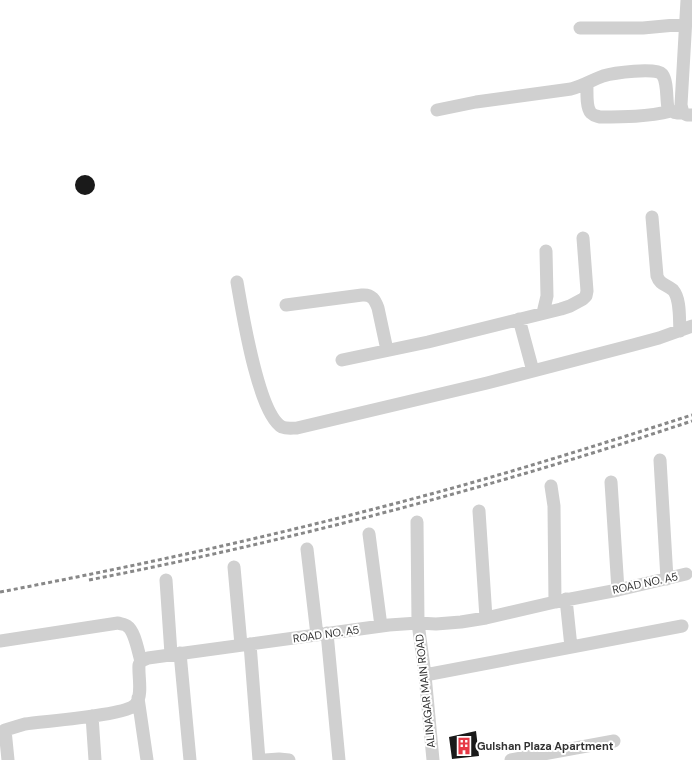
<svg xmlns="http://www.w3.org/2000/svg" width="692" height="760" font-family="'DM Sans',sans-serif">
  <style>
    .building { fill: #1a1a1a }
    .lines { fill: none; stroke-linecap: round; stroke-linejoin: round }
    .minor { stroke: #d0d0d0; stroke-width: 13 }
    .rail { stroke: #888; stroke-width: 3; stroke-dasharray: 4 3; stroke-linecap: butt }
    .labels { text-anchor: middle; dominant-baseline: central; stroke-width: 4; stroke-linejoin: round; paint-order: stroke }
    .street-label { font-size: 11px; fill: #333; stroke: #fff }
    .poi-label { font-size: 11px; font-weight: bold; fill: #333; stroke: #fff; text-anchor: start }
  </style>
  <rect width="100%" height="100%" fill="#fff"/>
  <path class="building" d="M75 185a10 10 0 1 1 20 0a10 10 0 1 1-20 0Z
    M 476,731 L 479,756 L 452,759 L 449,737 Z"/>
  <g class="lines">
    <path class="minor" d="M 687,0 L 681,105 L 683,113 L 687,115 L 692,115
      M 580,28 L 643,28 L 686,24
      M 587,84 C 587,91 586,108 591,113 C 594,116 597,116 600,117 C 624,117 647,117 671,111
      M 437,110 L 476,102 L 571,89 C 583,86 592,80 603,76 C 613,73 656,67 662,74 C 668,82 666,98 668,108 C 672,113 676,113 683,113
      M 652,217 L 657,276 C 660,285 666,284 673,290 C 681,299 679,320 680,331
      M 237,282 C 242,310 258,414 282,427 C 287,429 292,428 297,428 L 487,383 L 633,345 L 659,338 L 692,326
      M 286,305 L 362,295 C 372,294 375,300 378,308 L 387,350
      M 543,313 L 547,296 L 546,251
      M 519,319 L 533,371
      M 342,360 L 428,342 L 561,309 L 570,306 L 583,299 L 586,296 L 587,291 L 583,238
      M 660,460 L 667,579
      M 611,482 L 618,590
      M 551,486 L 554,506 L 555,602
      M 479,511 L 486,618
      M 417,522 L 418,623 L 425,675 L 433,760
      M 369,534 L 381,626
      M 307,549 L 317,635
      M 234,567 L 241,645
      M 166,580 L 171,654
      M 566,599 L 571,647
      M 327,633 L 339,760
      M 0,641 L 118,623 C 121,624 125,624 127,626 C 135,631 138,652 141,661
      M 250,644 L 259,760
      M 180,653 L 190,760
      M 425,675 L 682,626
      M 138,698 L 147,760
      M 92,716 L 95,760
      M 8,760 L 5,730 C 12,728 18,726 25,724 C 44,721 127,716 136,704 C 143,694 138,676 139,665 L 141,661 L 148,658 L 389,625 L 418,623 L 436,624 L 461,622 L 486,618 L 555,602 L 618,590 L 686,574
      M 265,760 L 279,759 L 289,760
      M 511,760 L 614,741"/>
    <path class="rail" d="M 89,580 C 294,540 494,487 692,421
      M 0,592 C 131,567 261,539 389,505 C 491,479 592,447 692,415"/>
  </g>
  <defs>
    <g id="building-bare" transform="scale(1.38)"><path d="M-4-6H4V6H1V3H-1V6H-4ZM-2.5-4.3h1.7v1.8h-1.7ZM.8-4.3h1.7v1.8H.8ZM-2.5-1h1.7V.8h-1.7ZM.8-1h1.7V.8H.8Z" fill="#e63946" stroke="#fff" stroke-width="2.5" paint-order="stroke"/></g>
  </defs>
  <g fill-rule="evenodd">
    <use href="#building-bare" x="464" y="746"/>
  </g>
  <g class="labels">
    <g class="street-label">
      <text transform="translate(645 583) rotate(-12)">ROAD NO. A5</text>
      <text transform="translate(326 634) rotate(-8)">ROAD NO. A5</text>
      <text transform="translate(425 691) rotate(-96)">ALINAGAR MAIN ROAD</text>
    </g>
    <g class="poi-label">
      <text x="477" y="746">Gulshan Plaza Apartment</text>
    </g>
  </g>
</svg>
